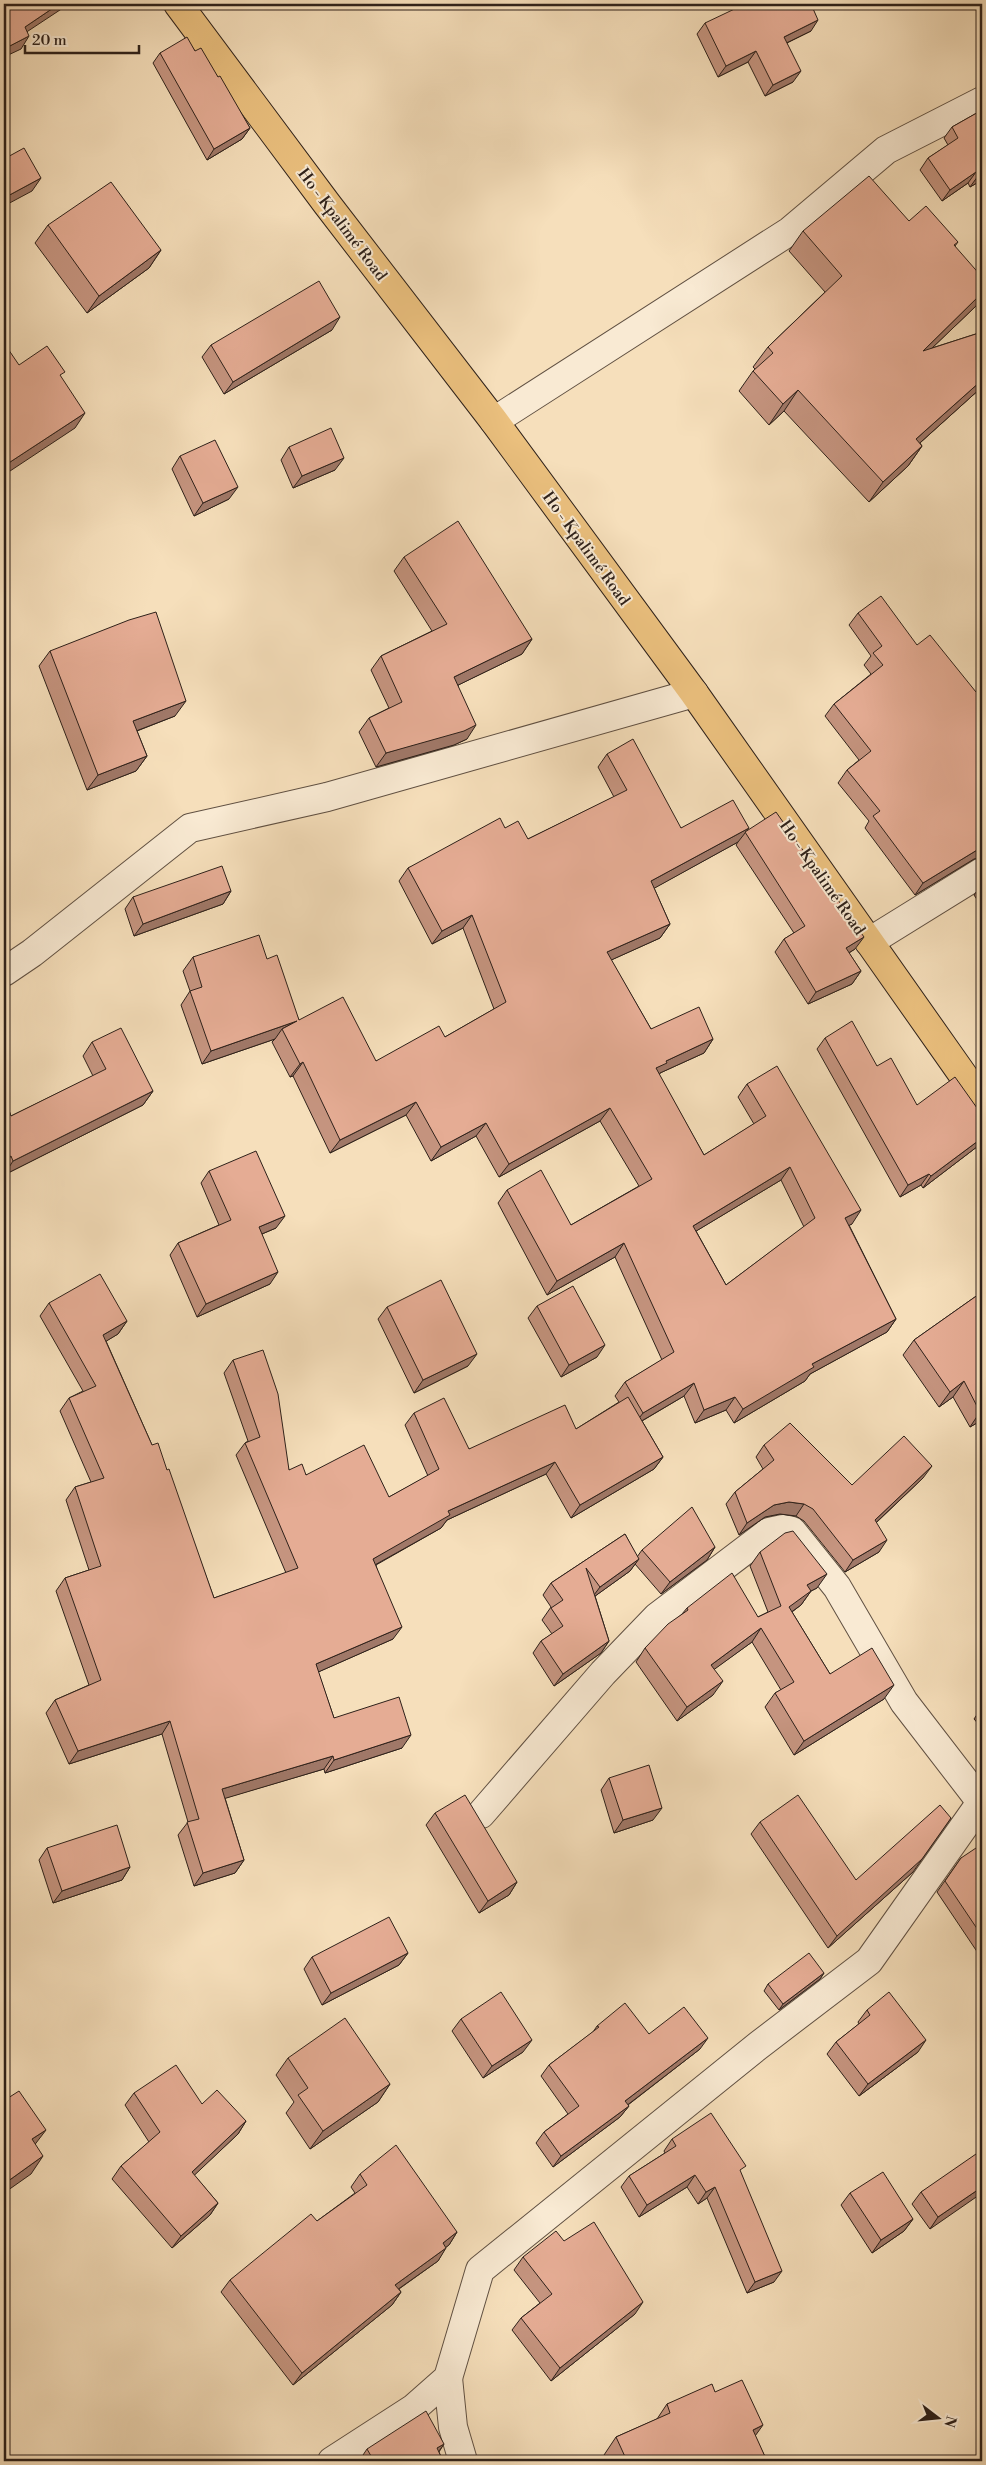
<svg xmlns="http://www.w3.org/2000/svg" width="986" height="2465" font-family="'Libre Bodoni',serif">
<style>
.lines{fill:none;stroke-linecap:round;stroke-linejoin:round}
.minor-casing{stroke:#605042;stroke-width:30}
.major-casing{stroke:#2e211a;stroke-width:30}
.minor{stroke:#f9ead3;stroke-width:28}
.major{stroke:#ebc07e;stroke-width:28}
.wall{fill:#c5947f;stroke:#2e211a;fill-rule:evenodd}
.shaded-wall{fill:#a07868;stroke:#2e211a}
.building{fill:#e5ac94;stroke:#2e211a;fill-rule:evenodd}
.labels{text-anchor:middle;stroke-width:4;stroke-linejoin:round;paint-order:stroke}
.street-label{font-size:16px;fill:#2e211a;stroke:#f9ead3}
</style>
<rect width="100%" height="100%" fill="#f6dfbb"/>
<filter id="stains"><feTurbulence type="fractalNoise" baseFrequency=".004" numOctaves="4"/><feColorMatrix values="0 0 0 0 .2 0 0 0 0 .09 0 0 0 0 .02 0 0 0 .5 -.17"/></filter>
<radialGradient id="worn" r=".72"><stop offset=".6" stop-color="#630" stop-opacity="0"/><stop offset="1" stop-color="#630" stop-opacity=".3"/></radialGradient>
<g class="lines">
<defs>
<g id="minor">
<path d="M494 421 790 231 886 150 982 101"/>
<path d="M869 942 982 872"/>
<path d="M4 972 32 953 190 828 327 797 694 693"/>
<path d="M481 1814 603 1673 657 1617 769 1532 783 1529 792 1531 837 1587 904 1702 981 1802"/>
<path d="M448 2378 453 2427 463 2461"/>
<path d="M332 2461 414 2408 448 2378 480 2270 759 2045 869 1961 982 1801"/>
</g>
<path id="major" d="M178 4 327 204 494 421 694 693 982 1102"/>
</defs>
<use href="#minor" class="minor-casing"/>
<use href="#major" class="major-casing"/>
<use href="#minor" class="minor"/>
<use href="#major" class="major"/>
</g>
<g class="wall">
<path d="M705 23 811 31 787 43 793 82 765 96 748 62 718 77 697 34Z"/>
<path d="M195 51 218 77 250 128 242 139 207 160 153 63 160 53Z"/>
<path d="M982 110V180L970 187 968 183 942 201 920 170 928 158 948 145 944 138 952 127Z"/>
<path d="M909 221 958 242 955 246 976 306 932 348 982 332V387L920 443 922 446 908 466 869 502 784 411 769 425 739 391 753 371 755 369 753 367 768 347 825 292 789 251 803 231Z"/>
<path d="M48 225 161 250 149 268 87 313 35 243Z"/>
<path d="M332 330 224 394 202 357 211 345Z"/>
<path d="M289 447 335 470 293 488 281 460Z"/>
<path d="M180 456 229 499 194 516 172 469Z"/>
<path d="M404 557 532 639 522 654 458 685 467 739 454 745 376 767 359 732 369 718 389 708 371 670 381 656 432 631 394 571Z"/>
<path d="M858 613 917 645 976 692 982 688V857L974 859 915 895 865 828 869 821 838 783 847 770 859 760 825 716 834 704 871 674 864 665 871 656 849 625Z"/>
<path d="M50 651 175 716 137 731 147 756 136 771 87 790 39 666Z"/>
<path d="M607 754 681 828 746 832 855 949 849 953 861 971 852 984 808 1004 775 952 784 939 794 933 736 845 738 842 654 888 670 924 660 938 611 960 651 1029 713 1039 704 1053 660 1073 659 1075 704 1155 754 1124 738 1097 747 1084 852 1224 849 1225 896 1319 887 1332 810 1374 805 1381 734 1423 726 1410 695 1423 684 1396 642 1421 663 1457 654 1469 571 1518 546 1474 447 1520 441 1528 376 1565 393 1639 318 1672 334 1718 402 1748 325 1773 324 1769 225 1798 244 1860 235 1873 194 1886 178 1835 188 1822 162 1734 69 1764 46 1713 55 1700 89 1685 56 1591 65 1578 89 1570 66 1500 75 1487 91 1482 60 1411 69 1398 83 1391 40 1316 49 1303 127 1321 118 1334 106 1341 152 1445 167 1470 214 1598 286 1573 236 1455 245 1443 248 1441 224 1373 233 1360 289 1470 389 1497 428 1476 405 1425 414 1413 469 1449 576 1429 619 1402 615 1396 625 1382 662 1360 615 1257 547 1295 498 1203 507 1190 571 1225 639 1186 600 1121 499 1177 476 1136 431 1161 406 1115 330 1153 293 1076 290 1077 272 1042 275 1039 202 1064 181 1005 190 991 183 971 193 957 267 959 299 1020 376 1061 445 1037 494 1009 463 928 432 944 399 881 408 868 505 828 528 839 614 797 598 767ZM781 1180 804 1227 726 1285 696 1231Z"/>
<path d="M982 884V907L974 895Z"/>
<path d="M231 891 223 904 134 936 125 909 133 897Z"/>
<path d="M825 1038 877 1066 917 1105 982 1115V1143L923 1188 921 1185 900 1197 817 1049Z"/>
<path d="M92 1042 153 1091 143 1105 4 1175V1097L11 1116 93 1076 83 1056Z"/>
<path d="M209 1171 276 1228 262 1234 270 1284 197 1317 170 1255 178 1243 219 1225 201 1183Z"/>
<path d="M982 1292V1420L970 1427 953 1397 939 1407 903 1355 914 1340Z"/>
<path d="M537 1306 597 1357 561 1377 528 1318Z"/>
<path d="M387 1307 468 1366 414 1393 378 1319Z"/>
<path d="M764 1445 852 1485 923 1478 876 1523 879 1552 845 1572 804 1521 796 1516 780 1514 765 1517 739 1535 726 1504 735 1492 763 1469 756 1457Z"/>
<path d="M625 1534 637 1557 642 1550 715 1547 707 1560 661 1594 635 1564 630 1571 595 1596 609 1641 601 1653 554 1686 533 1653 541 1641 552 1634 542 1620 551 1607 543 1595 551 1583Z"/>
<path d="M760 1552 817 1588 811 1591 801 1605 792 1612 830 1674 884 1699 794 1755 765 1707 775 1693 781 1690 752 1642 714 1669 713 1695 677 1721 636 1662 645 1648 682 1614 687 1608 758 1617 768 1612 750 1566Z"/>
<path d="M982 1707V1728L974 1719Z"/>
<path d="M609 1778 653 1820 614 1833 601 1790Z"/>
<path d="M435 1813 517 1882 509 1895 479 1913 426 1825Z"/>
<path d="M760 1822 856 1880 913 1872 828 1948 751 1834Z"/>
<path d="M47 1848 130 1867 122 1880 53 1903 39 1860Z"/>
<path d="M982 1856V1959L937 1892 961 1858Z"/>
<path d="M408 1953 399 1965 322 2005 304 1969 312 1957Z"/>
<path d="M824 1973 820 1979 779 2010 764 1991 768 1984Z"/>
<path d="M867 2010 918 2052 859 2096 827 2054 836 2042 859 2024 858 2022Z"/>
<path d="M461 2019 523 2052 483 2078 452 2031Z"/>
<path d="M597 2026 649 2034 700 2049 628 2105 629 2106 620 2117 553 2167 536 2143 544 2132 568 2114 541 2076 549 2065 593 2032Z"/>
<path d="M288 2058 390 2084 378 2102 310 2149 286 2113 294 2102 276 2075Z"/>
<path d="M134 2093 202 2104 246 2121 238 2134 194 2175 218 2203 210 2215 172 2248 112 2179 121 2166 149 2142 125 2105Z"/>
<path d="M672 2139 741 2173 774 2282 747 2293 707 2198 698 2204 687 2187 639 2217 621 2187 629 2176 665 2153 664 2151Z"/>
<path d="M982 2163 930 2229 912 2204 921 2192Z"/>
<path d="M360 2174 457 2232 449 2245 446 2247 438 2261 399 2289 401 2292 392 2305 293 2385 221 2292 230 2280 317 2221 355 2193 351 2187Z"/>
<path d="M850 2193 913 2219 904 2231 872 2253 841 2205Z"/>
<path d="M564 2241 635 2314 551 2381 512 2330 521 2318 540 2303 514 2270 523 2257Z"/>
<path d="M715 2392 755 2436 767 2461H607L604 2455 616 2437 657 2419 667 2404Z"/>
<path d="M444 2444 439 2452 443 2461H359L367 2449Z"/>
</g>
<g class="shaded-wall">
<path d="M59 4H69L16 39 25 27Z"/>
<path d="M818 20 811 31 776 48 784 37Z"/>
<path d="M29 36 21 49 4 57V49Z"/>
<path d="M756 51 748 62 718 77 726 66Z"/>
<path d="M801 71 793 82 765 96 773 85Z"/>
<path d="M250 128 242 139 207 160 214 149Z"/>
<path d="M976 172 968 183 942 201 950 190Z"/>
<path d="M982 173V180L970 187 978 176Z"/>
<path d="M41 178 32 191 4 206V198Z"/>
<path d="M161 250 149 268 87 313 99 296Z"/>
<path d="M982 293V297L976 306 908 371 923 351Z"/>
<path d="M340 317 332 330 224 394 233 382Z"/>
<path d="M982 380V387L902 459 916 439Z"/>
<path d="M798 390 784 411 769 425 783 404Z"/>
<path d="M85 413 75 428 4 475V466Z"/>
<path d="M922 446 908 466 869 502 883 482Z"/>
<path d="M344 458 335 470 293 488 302 476Z"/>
<path d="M238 487 229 499 194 516 203 503Z"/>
<path d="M532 639 522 654 444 692 454 677Z"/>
<path d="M186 701 175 716 123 736 133 721Z"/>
<path d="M476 725 467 739 454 745 376 767 386 753Z"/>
<path d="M147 756 136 771 87 790 98 775Z"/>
<path d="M749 828 738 842 642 895 651 881Z"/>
<path d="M982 847V857L974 859 915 895 923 883Z"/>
<path d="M231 891 223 904 134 936 143 924Z"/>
<path d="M472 915 463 928 432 944 442 931Z"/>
<path d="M670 924 660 938 598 966 607 952Z"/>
<path d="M864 937 855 949 837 960 846 948Z"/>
<path d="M861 971 852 984 808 1004 816 992Z"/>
<path d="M297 1021 282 1029 275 1039 202 1064 211 1051Z"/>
<path d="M713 1039 704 1053 660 1073 658 1077 656 1068 666 1061Z"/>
<path d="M303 1062 293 1076 290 1077 300 1064Z"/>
<path d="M153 1091 143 1105 4 1175 13 1161Z"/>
<path d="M416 1102 406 1115 330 1153 340 1140Z"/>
<path d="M610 1108 600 1121 499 1177 509 1164Z"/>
<path d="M486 1123 476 1136 431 1161 441 1147Z"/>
<path d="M982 1138V1143L923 1188 931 1176Z"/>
<path d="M11 1156 4 1166V1160Z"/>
<path d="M790 1167 781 1180 683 1239 693 1226Z"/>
<path d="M929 1174 921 1185 900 1197 908 1185Z"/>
<path d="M861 1210 852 1224 836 1232 845 1218Z"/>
<path d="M285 1216 276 1228 250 1239 259 1227Z"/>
<path d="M624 1243 615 1257 547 1295 557 1281Z"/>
<path d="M278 1272 270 1284 197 1317 206 1304Z"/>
<path d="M896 1319 887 1332 810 1374 805 1381 734 1423 743 1409 812 1364Z"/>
<path d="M127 1321 118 1334 95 1348 103 1335Z"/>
<path d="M605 1345 597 1357 561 1377 569 1365Z"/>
<path d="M477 1354 468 1366 414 1393 423 1380Z"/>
<path d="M964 1381 953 1397 939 1407 950 1392Z"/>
<path d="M694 1383 684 1396 633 1426 643 1413Z"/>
<path d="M735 1397 726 1410 695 1423 704 1410Z"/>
<path d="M982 1411V1420L970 1427 980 1412Z"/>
<path d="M663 1457 654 1469 571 1518 580 1505Z"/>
<path d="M555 1462 546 1474 447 1520 441 1528 364 1571 373 1559 448 1511Z"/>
<path d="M932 1466 923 1478 866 1532 875 1520Z"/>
<path d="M789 1502 804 1504 796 1516 780 1514 765 1517 739 1535 747 1523 774 1505Z"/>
<path d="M887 1540 879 1552 845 1572 853 1560Z"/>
<path d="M715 1547 707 1560 661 1594 670 1582Z"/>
<path d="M639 1559 630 1571 591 1599 600 1587Z"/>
<path d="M827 1574 817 1588 811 1591 801 1605 779 1621 789 1607 807 1585Z"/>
<path d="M402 1627 393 1639 307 1677 316 1664Z"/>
<path d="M761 1628 752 1642 701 1679 711 1665Z"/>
<path d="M609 1641 601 1653 554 1686 563 1674Z"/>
<path d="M723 1681 713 1695 677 1721 687 1707Z"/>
<path d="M894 1685 884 1699 794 1755 804 1741Z"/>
<path d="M170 1721 162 1734 69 1764 78 1751Z"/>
<path d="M411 1735 402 1748 325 1773 334 1760Z"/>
<path d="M333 1756 324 1769 213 1802 222 1789Z"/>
<path d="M662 1808 653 1820 614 1833 623 1820Z"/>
<path d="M951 1818 913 1872 828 1948 837 1936Z"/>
<path d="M244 1860 235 1873 194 1886 203 1873Z"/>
<path d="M130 1867 122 1880 53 1903 62 1891Z"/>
<path d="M517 1882 509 1895 479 1913 488 1901Z"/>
<path d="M408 1953 399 1965 322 2005 331 1993Z"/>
<path d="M824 1973 820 1979 779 2010 783 2004Z"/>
<path d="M708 2038 700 2049 617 2113 625 2101Z"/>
<path d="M532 2040 523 2052 483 2078 492 2066Z"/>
<path d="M926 2040 918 2052 859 2096 868 2084Z"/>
<path d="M390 2084 378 2102 310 2149 323 2131Z"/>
<path d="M629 2106 620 2117 553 2167 561 2156Z"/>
<path d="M246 2121 238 2134 184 2185 192 2172Z"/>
<path d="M46 2130 33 2147 32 2139Z"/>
<path d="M43 2156 31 2174 4 2193V2184Z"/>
<path d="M695 2175 687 2187 639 2217 647 2205Z"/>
<path d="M715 2187 707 2198 698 2204 706 2192Z"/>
<path d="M982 2187V2193L930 2229 938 2217Z"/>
<path d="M218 2203 210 2215 172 2248 181 2236Z"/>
<path d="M913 2219 904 2231 872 2253 881 2240Z"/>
<path d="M457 2232 449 2245 434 2256 443 2243Z"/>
<path d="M446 2248 438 2261 387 2297 395 2285Z"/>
<path d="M782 2271 774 2282 747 2293 755 2282Z"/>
<path d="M401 2292 392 2305 293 2385 302 2373Z"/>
<path d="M643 2302 635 2314 551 2381 560 2368Z"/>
<path d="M763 2425 750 2443 753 2430Z"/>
<path d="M444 2444 434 2458 437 2448Z"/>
</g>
<g class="building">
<path d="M4 4H59L25 27 29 36 4 49Z"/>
<path d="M745 4H811L818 20 784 37 801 71 773 85 756 51 726 66 705 23Z"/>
<path d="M187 37 195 51 201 48 218 77 220 76 250 128 214 149 160 53Z"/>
<path d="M982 110V173L978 176 976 172 950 190 928 158 958 138 952 127Z"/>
<path d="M24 148 41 178 4 198V159Z"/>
<path d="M869 176 909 221 926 206 958 242 954 245 982 277V293L923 351 982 332V380L916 439 922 446 883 482 798 390 783 404 753 371 773 353 768 347 842 276 803 231Z"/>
<path d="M111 182 161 250 99 296 48 225Z"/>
<path d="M319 281 340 317 233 382 211 345Z"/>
<path d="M4 343 19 365 47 346 65 372 60 375 85 413 4 466Z"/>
<path d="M331 428 344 458 302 476 289 447Z"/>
<path d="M215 440 238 487 203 503 180 456Z"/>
<path d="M458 521 532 639 454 677 476 725 464 731 386 753 369 718 402 702 381 656 447 624 404 557Z"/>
<path d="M881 596 917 645 930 635 976 692 982 688V847L923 883 873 816 880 811 847 770 871 751 834 704 883 665 873 653 882 646 858 613Z"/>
<path d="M156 612 186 701 133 721 147 756 98 775 50 651 129 620Z"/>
<path d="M633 739 681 828 733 800 749 828 651 881 670 924 607 952 651 1029 699 1007 713 1039 666 1061 667 1063 656 1068 704 1155 766 1116 747 1084 777 1066 861 1210 845 1218 896 1319 812 1364 814 1367 743 1409 735 1397 704 1410 694 1383 643 1413 625 1382 674 1352 624 1243 557 1281 507 1190 541 1170 571 1225 652 1179 610 1108 509 1164 486 1123 441 1147 416 1102 340 1140 303 1062 300 1064 282 1029 297 1021 211 1051 190 991 202 987 193 957 259 935 267 959 277 955 299 1020 343 997 376 1061 439 1026 445 1037 506 1002 472 915 442 931 408 868 500 818 505 828 518 821 528 839 627 790 607 754ZM790 1167 815 1218 726 1285 693 1226Z"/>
<path d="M776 812 864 937 846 948 861 971 816 992 784 939 805 926 745 832Z"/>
<path d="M222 866 231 891 143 924 133 897Z"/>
<path d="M852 1021 877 1066 891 1058 917 1105 955 1077 982 1115V1138L931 1176 929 1174 908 1185 825 1038Z"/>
<path d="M121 1028 153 1091 13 1161 11 1156 4 1160V1097L11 1116 106 1069 92 1042Z"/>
<path d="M256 1151 285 1216 259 1227 278 1272 206 1304 178 1243 231 1220 209 1171Z"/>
<path d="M100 1274 127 1321 103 1335 152 1445 158 1443 167 1470 169 1469 214 1598 298 1568 245 1443 260 1437 233 1360 263 1350 278 1394 289 1470 302 1464 306 1475 364 1445 389 1497 439 1469 414 1413 444 1398 469 1449 565 1405 576 1429 628 1397 663 1457 580 1505 555 1462 448 1511 450 1515 373 1559 402 1627 316 1664 334 1718 399 1697 411 1735 334 1760 333 1756 222 1789 244 1860 203 1873 187 1822 199 1819 170 1721 78 1751 55 1700 101 1680 65 1578 101 1566 75 1487 104 1478 69 1398 96 1386 49 1303Z"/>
<path d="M441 1280 477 1354 423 1380 387 1307Z"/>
<path d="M573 1286 605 1345 569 1365 537 1306Z"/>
<path d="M982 1292V1411L980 1412 964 1381 950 1392 914 1340Z"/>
<path d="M790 1423 852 1485 904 1436 932 1466 875 1520 887 1540 853 1560 813 1509 804 1504 789 1502 774 1505 747 1523 735 1492 774 1460 764 1445Z"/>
<path d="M692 1507 715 1547 670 1582 642 1550Z"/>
<path d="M793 1531 827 1574 807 1585 811 1591 789 1607 830 1674 872 1648 894 1685 804 1741 775 1693 794 1682 761 1628 711 1665 723 1681 687 1707 645 1648 668 1624 688 1610 687 1608 732 1573 758 1617 781 1606 760 1552 785 1533Z"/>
<path d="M625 1534 639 1559 600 1587 586 1568 609 1641 563 1674 541 1641 563 1626 551 1608 563 1600 551 1583Z"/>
<path d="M649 1765 662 1808 623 1820 609 1778Z"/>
<path d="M465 1795 517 1882 488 1901 435 1813Z"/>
<path d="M798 1795 856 1880 940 1805 951 1818 922 1859 837 1936 760 1822Z"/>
<path d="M117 1825 130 1867 62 1891 47 1848Z"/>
<path d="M976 1848 982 1856V1936L945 1881 961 1858Z"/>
<path d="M389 1917 408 1953 331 1993 312 1957Z"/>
<path d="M809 1953 824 1973 783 2004 768 1984Z"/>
<path d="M501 1992 532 2040 492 2066 461 2019Z"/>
<path d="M889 1992 926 2040 868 2084 836 2042 870 2015 867 2010Z"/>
<path d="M625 2003 649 2034 684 2007 708 2038 625 2101 629 2106 561 2156 544 2132 579 2106 549 2065 599 2027 597 2026Z"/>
<path d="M345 2018 390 2084 323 2131 298 2095 308 2088 288 2058Z"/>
<path d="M176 2065 202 2104 217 2090 246 2121 192 2172 218 2203 181 2236 121 2166 160 2132 134 2093Z"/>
<path d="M19 2091 46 2130 32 2139 43 2156 4 2184V2099L5 2100Z"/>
<path d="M711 2113 746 2166 740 2170 782 2271 755 2282 715 2187 706 2192 695 2175 647 2205 629 2176 676 2146 672 2139Z"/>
<path d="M396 2145 457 2232 443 2243 446 2248 395 2285 401 2292 302 2373 230 2280 311 2214 317 2221 367 2185 360 2174Z"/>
<path d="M976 2154 982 2163V2187L938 2217 921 2192Z"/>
<path d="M883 2172 913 2219 881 2240 850 2193Z"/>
<path d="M594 2222 643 2302 560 2368 521 2318 552 2294 523 2257 556 2231 564 2241Z"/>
<path d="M742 2380 763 2425 753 2430 767 2461H627L616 2437 670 2413 667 2404 712 2384 715 2392Z"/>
<path d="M426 2411 444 2444 437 2448 443 2461H374L367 2449Z"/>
</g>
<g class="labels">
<g class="street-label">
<text transform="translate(343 224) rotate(53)" y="6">Ho - Kpalimé Road</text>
<text transform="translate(587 548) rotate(54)" y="6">Ho - Kpalimé Road</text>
<text transform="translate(823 877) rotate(55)" y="6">Ho - Kpalimé Road</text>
</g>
</g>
<rect width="986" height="2465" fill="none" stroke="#f6dfbb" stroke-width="20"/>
<rect x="5" y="5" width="976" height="2455" fill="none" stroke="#2e211a" stroke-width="2.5"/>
<rect x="10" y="10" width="966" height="2445" fill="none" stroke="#2e211a"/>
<g transform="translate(938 2418) rotate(106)" stroke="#f9ead3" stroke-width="4" paint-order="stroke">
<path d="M0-4L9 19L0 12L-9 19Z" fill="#2e211a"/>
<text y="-8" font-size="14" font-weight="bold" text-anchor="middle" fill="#2e211a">N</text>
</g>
<path d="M25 45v8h114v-8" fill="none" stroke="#2e211a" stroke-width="2.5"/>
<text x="32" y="45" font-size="15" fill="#2e211a" stroke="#f9ead3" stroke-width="4" paint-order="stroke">20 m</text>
<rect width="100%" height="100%" filter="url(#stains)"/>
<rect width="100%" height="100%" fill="url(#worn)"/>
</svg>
